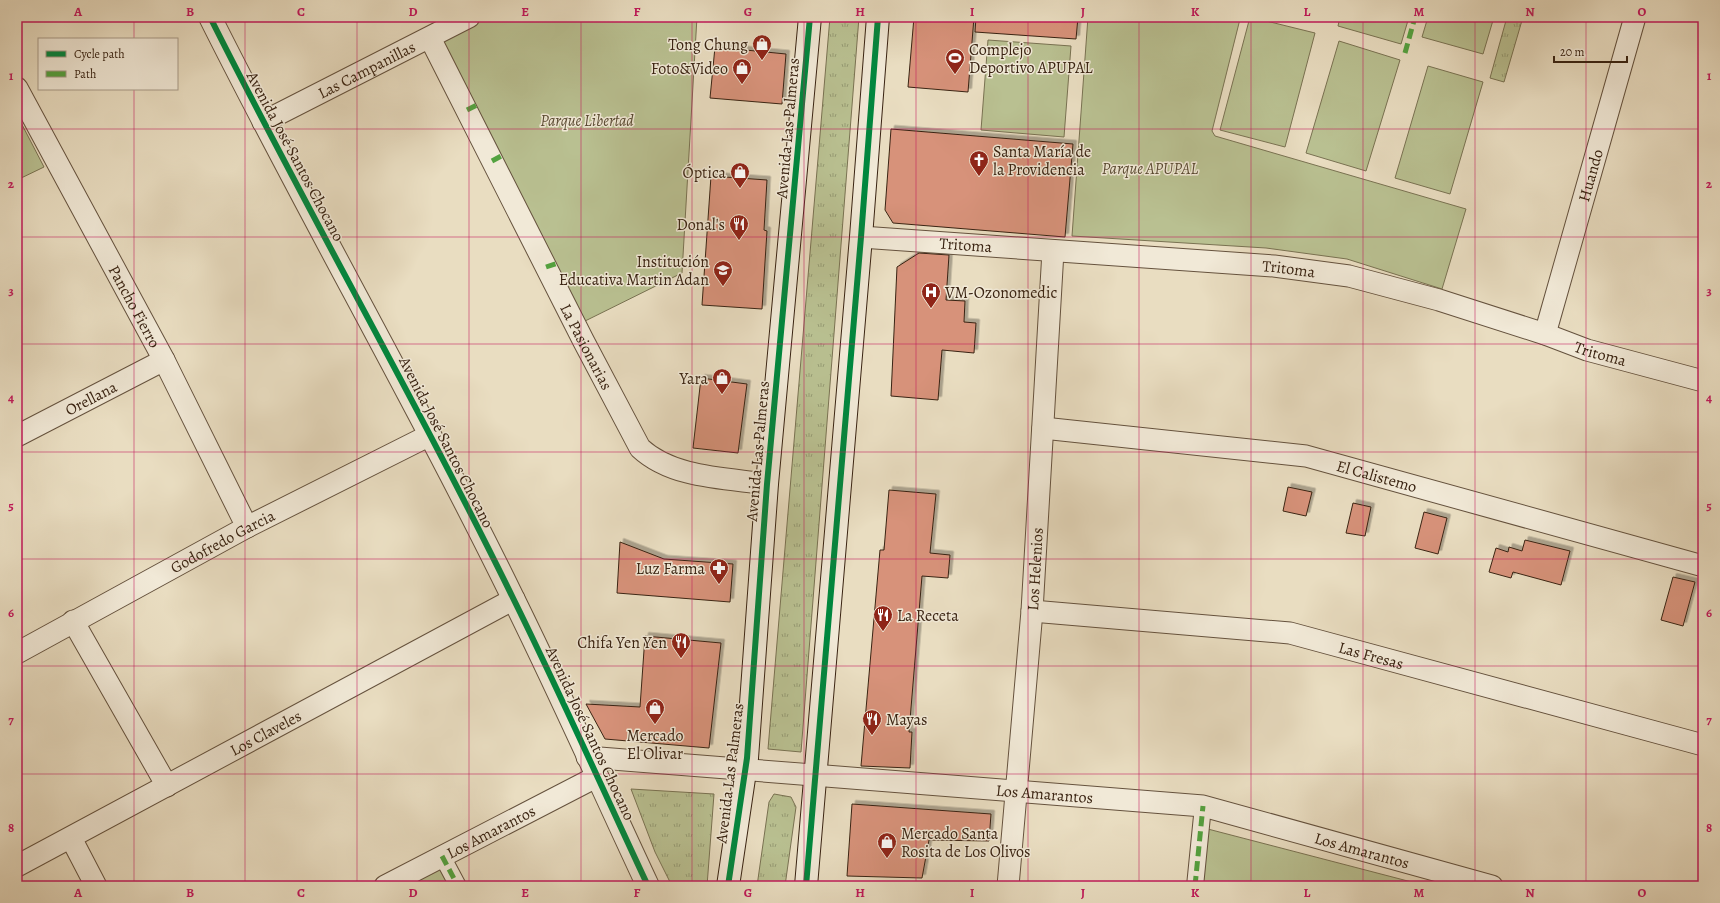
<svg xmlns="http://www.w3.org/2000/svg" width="1720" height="903" font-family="Alegreya,serif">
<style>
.grass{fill:url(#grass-tufts);stroke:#797252}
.park{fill:#b9c091;stroke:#797252}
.building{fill:#d7927a;stroke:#392312;filter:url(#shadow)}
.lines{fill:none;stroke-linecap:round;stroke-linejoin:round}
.pedestrian-casing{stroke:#65523e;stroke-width:18}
.minor-casing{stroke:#65523e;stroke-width:23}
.tertiary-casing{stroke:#65523e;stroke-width:24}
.secondary-casing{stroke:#392312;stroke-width:24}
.pedestrian{stroke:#f1e9d7;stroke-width:16}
.minor{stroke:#f1e9d7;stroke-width:21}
.tertiary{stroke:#f1e9d7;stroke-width:22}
.secondary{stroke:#f1e9d7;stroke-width:22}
.quiet{stroke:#53a23f;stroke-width:5;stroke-dasharray:10 5;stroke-linecap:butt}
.cycleway-casing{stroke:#f1e9d7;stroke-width:8}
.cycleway{stroke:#00873e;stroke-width:6}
.grid{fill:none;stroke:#c2185b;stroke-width:1;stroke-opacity:0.55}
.labels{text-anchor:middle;stroke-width:3;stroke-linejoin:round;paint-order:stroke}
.poi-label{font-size:16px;fill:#392312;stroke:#f1e9d7;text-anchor:end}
.street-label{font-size:16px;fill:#392312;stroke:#f1e9d7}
.park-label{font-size:16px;font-style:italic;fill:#594a32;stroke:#f1e9d7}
.neatline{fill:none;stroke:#c2185b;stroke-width:1.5}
.grid-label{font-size:13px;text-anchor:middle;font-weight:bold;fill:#c2185b}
</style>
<defs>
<pattern id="grass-tufts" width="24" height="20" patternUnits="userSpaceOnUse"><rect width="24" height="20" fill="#b9c091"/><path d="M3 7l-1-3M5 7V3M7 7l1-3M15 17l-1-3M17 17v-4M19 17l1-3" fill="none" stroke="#979c75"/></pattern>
<filter id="shadow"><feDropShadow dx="3.5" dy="-3.5" stdDeviation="0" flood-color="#0004"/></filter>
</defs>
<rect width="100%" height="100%" fill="#e9ddc1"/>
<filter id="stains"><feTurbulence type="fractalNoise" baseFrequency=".005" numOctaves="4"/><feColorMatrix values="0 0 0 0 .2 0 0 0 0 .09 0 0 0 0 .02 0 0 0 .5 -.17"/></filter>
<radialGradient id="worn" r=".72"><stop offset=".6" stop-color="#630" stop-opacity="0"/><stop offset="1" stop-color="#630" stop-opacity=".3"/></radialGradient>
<g class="grass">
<path d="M830 17H859L801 752 768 749Z"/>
<path d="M1507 17H1523L1504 82 1490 78Z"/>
<path d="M631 789 714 794 707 886H672L655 852Z"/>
<path d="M774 794 791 797 796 807 785 886H757L769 802Z"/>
<path d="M442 856 458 886H398Z"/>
</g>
<g class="park">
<path d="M469 17H697L682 273 575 326 430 38Z"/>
<path d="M1088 17H1220L1240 19 1212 131 1215 136 1466 209 1442 289 1347 259 1266 248 1072 236Z"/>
<path d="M1250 17 1315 33 1285 147 1220 130Z"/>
<path d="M1340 17H1409L1401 44 1338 26Z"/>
<path d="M1428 17H1494L1483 54 1422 37Z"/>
<path d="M988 40 1071 46 1064 137 981 130Z"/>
<path d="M1339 41 1400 60 1366 171 1306 153Z"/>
<path d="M1428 66 1483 82 1450 194 1395 178Z"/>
<path d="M17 115 44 167 17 180Z"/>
<path d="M1204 828 1427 886H1199Z"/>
</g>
<g class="building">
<path d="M914 17H974L968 92 908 87Z"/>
<path d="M976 17H1078L1076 39 975 32Z"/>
<path d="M715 47 786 54 782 104 710 98Z"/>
<path d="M891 129 1073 144 1065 237 893 223 885 210Z"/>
<path d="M711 176 767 180 764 230 767 231 762 309 702 305Z"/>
<path d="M919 253 949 255 946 300 965 301 964 322 976 323 974 353 942 350 938 400 891 396 897 267Z"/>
<path d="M701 378 747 384 738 453 693 448Z"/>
<path d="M1288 487 1312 492 1306 516 1283 511Z"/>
<path d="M889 490 936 494 930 553 950 555 948 578 922 576 909 732H912L910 768 861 766 880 550H884Z"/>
<path d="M1353 503 1371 507 1365 536 1346 533Z"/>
<path d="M1424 512 1447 518 1438 554 1415 548Z"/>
<path d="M1525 540 1570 551 1561 585 1513 572 1511 578 1489 572 1496 548 1508 552 1509 547 1522 551Z"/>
<path d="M620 542 664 559 733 564 730 602 617 593Z"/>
<path d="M1673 577 1695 582 1683 626 1661 620Z"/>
<path d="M645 636 721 643 709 748 605 739 586 704 640 707Z"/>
<path d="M852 804 991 814 989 841 929 840 922 878 847 876Z"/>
</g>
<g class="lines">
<defs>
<g id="pedestrian">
<path d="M442 856 458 886"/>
<path d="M1195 886 1203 806"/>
</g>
<g id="minor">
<path id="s1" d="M430 38 583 340 640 448C672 478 725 478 767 484"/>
<path id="s2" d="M17 88 164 360 247 527"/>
<path id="s3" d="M263 122 469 17"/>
<path id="s4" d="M861 237 1274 266 1349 276 1439 300 1545 334 1587 350 1703 381"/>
<path id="s5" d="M1545 334 1635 17"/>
<path id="s6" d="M1043 428 1306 456 1703 566"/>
<path id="s7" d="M17 436 164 360"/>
<path id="s8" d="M1032 611 1290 633 1703 745"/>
<path d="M73 621 167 786"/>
<path id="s9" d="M17 653 247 527 430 435"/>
<path id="s10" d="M587 757 1203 806 1492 886"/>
<path d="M71 838 96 886"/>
<path id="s11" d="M17 866 514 599"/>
<path id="s12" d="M385 886 596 777"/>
<path id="s13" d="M1008 886 1032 611 1053 251"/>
</g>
<path id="tertiary" d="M210 17C308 213 417 402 513 598 560 693 603 790 648 886"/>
<g id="secondary">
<path d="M728 886 747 758 767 484 810 17"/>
<path d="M806 886 861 237 878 17"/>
</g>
</defs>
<use href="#pedestrian" class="pedestrian-casing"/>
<use href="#minor" class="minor-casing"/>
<use href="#tertiary" class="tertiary-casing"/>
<use href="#secondary" class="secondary-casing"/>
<use href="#pedestrian" class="pedestrian"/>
<use href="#minor" class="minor"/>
<use href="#tertiary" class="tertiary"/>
<use href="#secondary" class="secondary"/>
<g class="quiet">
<path d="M1405 53 1415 17"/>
<path d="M467 110 477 105"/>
<path d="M492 161 503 155"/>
<path d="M546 267 558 263"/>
<path d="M442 856 458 886"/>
<path d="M1195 886 1203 806"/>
</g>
<defs>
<g id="cycleway">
<path d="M210 17C308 213 417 402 513 598 560 693 603 790 648 886"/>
<path d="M728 886 747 758 767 484 810 17"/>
<path d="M806 886 861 237 878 17"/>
</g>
</defs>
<use href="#cycleway" class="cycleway-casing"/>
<use href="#cycleway" class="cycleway"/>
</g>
<path class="grid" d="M134 17V39M245 17V886M357 17V886M469 17V886M581 17V886M692 17V886M804 17V886M916 17V886M1028 17V886M1139 17V886M1251 17V886M1363 17V886M1475 17V886M1586 17V886M134 89V886M17 129H1703M17 237H1703M17 344H1703M17 452H1703M17 559H1703M17 666H1703M17 774H1703"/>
<defs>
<symbol id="shop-pin" viewBox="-11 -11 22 30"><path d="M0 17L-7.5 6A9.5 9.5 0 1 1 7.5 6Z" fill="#8f2418" stroke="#f1e9d7"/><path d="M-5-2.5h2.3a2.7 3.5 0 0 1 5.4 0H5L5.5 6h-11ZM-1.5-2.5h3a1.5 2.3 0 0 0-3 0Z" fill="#fff"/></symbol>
<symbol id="stadium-pin" viewBox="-11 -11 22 30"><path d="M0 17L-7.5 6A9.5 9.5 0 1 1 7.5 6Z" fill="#8f2418" stroke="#f1e9d7"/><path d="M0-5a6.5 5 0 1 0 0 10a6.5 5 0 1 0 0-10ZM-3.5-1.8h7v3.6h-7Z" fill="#fff"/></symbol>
<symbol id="church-pin" viewBox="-11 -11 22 30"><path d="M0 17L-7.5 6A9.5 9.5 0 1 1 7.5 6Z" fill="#8f2418" stroke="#f1e9d7"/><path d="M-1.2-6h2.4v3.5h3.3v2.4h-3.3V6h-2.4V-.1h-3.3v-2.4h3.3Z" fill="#fff"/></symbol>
<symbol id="restaurant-pin" viewBox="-11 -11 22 30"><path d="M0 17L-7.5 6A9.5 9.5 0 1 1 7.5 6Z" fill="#8f2418" stroke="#f1e9d7"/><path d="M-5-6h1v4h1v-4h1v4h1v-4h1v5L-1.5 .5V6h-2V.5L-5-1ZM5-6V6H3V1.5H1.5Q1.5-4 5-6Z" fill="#fff"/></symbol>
<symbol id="school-pin" viewBox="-11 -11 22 30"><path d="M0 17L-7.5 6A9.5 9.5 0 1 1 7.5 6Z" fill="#8f2418" stroke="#f1e9d7"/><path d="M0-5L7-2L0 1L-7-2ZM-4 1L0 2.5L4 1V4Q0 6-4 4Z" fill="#fff"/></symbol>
<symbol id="hospital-pin" viewBox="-11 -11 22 30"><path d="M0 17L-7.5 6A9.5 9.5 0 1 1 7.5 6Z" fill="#8f2418" stroke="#f1e9d7"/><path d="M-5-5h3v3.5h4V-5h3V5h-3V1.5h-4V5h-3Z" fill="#fff"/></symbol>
<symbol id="pharmacy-pin" viewBox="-11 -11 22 30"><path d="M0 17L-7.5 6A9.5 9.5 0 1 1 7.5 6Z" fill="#8f2418" stroke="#f1e9d7"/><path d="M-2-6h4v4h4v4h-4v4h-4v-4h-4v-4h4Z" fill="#fff"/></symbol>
</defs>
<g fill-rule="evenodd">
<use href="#shop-pin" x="751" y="33" width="22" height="30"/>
<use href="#stadium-pin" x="944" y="47" width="22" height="30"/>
<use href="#shop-pin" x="731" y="57" width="22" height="30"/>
<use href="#church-pin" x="968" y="149" width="22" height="30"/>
<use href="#shop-pin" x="729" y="161" width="22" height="30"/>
<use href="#restaurant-pin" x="728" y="213" width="22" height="30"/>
<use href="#school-pin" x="712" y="259" width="22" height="30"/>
<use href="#hospital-pin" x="920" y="281" width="22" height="30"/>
<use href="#shop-pin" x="711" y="367" width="22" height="30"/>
<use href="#pharmacy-pin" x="708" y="557" width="22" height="30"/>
<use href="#restaurant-pin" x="872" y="604" width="22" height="30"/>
<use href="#restaurant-pin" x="670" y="631" width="22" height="30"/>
<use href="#shop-pin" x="644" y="697" width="22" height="30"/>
<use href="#restaurant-pin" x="861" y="708" width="22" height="30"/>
<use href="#shop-pin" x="876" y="831" width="22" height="30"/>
</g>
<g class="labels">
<g class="poi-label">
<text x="748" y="50">Tong Chung</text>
<text x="969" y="55" text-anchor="start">Complejo<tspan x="969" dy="18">Deportivo APUPAL</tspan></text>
<text x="728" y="74">Foto&amp;Video</text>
<text x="993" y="157" text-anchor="start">Santa María de<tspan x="993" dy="18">la Providencia</tspan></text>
<text x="726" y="178">Óptica</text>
<text x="725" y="230">Donal's</text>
<text x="709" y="267">Institución<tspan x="709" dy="18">Educativa Martin Adan</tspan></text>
<text x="945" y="298" text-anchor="start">VM-Ozonomedic</text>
<text x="708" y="384">Yara</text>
<text x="705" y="574">Luz Farma</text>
<text x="897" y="621" text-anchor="start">La Receta</text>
<text x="667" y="648">Chifa Yen Yen</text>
<text x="886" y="725" text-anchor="start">Mayas</text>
<text x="655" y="741" text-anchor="middle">Mercado<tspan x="655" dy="18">El Olivar</tspan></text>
<text x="901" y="839" text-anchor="start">Mercado Santa<tspan x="901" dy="18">Rosita de Los Olivos</tspan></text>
</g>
<g class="street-label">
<text dy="6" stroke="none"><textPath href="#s3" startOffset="116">Las Campanillas</textPath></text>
<text transform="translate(787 128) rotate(-85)" y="6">Avenida Las Palmeras</text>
<text transform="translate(296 156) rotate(62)" y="6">Avenida José Santos Chocano</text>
<text dy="6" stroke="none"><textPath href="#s5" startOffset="165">Huando</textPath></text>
<text dy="6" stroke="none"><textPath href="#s4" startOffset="105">Tritoma</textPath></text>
<text dy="6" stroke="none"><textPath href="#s4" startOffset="429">Tritoma</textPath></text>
<text dy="6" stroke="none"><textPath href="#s2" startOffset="248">Pancho Fierro</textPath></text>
<text dy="6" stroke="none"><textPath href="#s1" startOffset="346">La Pasionarias</textPath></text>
<text dy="6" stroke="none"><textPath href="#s4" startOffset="753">Tritoma</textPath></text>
<text dy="6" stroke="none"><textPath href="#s7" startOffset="83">Orellana</textPath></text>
<text transform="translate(447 442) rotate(63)" y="6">Avenida José Santos Chocano</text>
<text transform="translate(757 451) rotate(-85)" y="6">Avenida Las Palmeras</text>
<text dy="6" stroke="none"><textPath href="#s6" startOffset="338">El Calistemo</textPath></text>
<text dy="6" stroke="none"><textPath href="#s9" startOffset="234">Godofredo Garcia</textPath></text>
<text dy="6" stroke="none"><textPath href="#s13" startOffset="318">Los Helenios</textPath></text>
<text dy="6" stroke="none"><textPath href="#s8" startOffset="343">Las Fresas</textPath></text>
<text dy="6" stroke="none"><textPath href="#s11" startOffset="282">Los Claveles</textPath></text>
<text transform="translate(591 733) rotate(65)" y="6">Avenida José Santos Chocano</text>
<text transform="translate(729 773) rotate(-83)" y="6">Avenida Las Palmeras</text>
<text dy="6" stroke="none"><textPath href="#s10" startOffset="459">Los Amarantos</textPath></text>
<text dy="6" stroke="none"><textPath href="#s12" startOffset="119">Los Amarantos</textPath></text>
<text dy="6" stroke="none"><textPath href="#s10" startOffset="783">Los Amarantos</textPath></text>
</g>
<g class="park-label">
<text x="587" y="126">Parque Libertad</text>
<text x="1150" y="174">Parque APUPAL</text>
</g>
</g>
<rect width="1720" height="903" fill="none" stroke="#e9ddc1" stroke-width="44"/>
<rect x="38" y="38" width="140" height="52" fill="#f1e9d7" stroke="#a79a88"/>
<rect x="46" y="51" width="20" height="6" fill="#00873e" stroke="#a79a88"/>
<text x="74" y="58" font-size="12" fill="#392312">Cycle path</text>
<rect x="46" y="71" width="20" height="6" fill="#53a23f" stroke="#a79a88"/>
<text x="74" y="78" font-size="12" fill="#392312">Path</text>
<path d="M1554 56v6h73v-6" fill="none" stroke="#392312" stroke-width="2"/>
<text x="1560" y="56" font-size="12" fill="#392312" stroke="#f1e9d7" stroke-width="3" paint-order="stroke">20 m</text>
<rect x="22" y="22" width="1676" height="859" class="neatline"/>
<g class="grid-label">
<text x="78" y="16">A</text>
<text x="190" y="16">B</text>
<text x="301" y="16">C</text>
<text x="413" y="16">D</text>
<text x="525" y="16">E</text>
<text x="637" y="16">F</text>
<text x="748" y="16">G</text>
<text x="860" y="16">H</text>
<text x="972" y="16">I</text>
<text x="1083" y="16">J</text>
<text x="1195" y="16">K</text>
<text x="1307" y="16">L</text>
<text x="1419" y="16">M</text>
<text x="1530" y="16">N</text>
<text x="1642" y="16">O</text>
<text x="11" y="80">1</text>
<text x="1709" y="80">1</text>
<text x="11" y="188">2</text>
<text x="1709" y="188">2</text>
<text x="11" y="295">3</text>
<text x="1709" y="295">3</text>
<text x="11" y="402">4</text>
<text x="1709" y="402">4</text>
<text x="11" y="510">5</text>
<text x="1709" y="510">5</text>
<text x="11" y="617">6</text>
<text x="1709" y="617">6</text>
<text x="11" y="724">7</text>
<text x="1709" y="724">7</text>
<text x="11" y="832">8</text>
<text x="1709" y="832">8</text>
<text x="78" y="897">A</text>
<text x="190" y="897">B</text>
<text x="301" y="897">C</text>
<text x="413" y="897">D</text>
<text x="525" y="897">E</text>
<text x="637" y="897">F</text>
<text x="748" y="897">G</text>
<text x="860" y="897">H</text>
<text x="972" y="897">I</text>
<text x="1083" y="897">J</text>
<text x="1195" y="897">K</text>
<text x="1307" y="897">L</text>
<text x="1419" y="897">M</text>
<text x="1530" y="897">N</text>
<text x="1642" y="897">O</text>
</g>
<rect width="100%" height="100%" filter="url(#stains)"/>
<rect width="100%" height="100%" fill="url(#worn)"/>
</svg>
